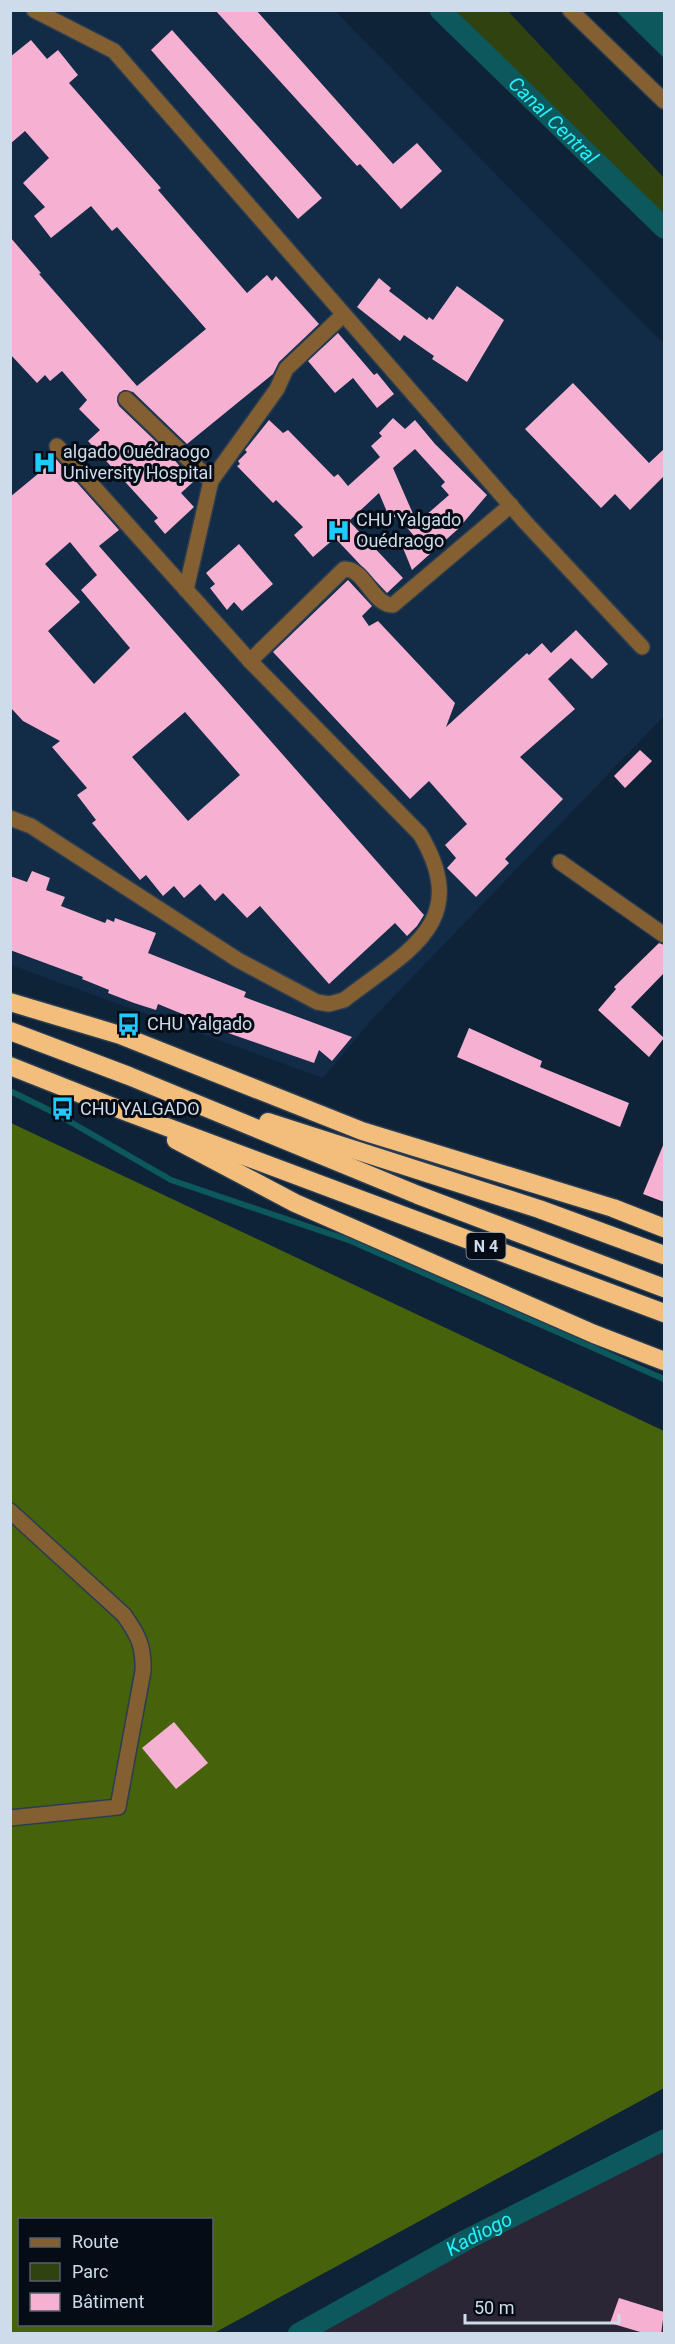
<svg xmlns="http://www.w3.org/2000/svg" width="675" height="2344" font-family="Roboto,sans-serif">
<style>
.built{fill:#122b46}
.education{fill:#2a2636}
.green{fill:#304210}
.forest{fill:#46630c;fill-rule:evenodd}
.water{fill:#0c585d}
.lines{fill:none;stroke-linecap:round;stroke-linejoin:round}
.stream{stroke:#0c585d;stroke-width:6}
.canal{stroke:#0c585d;stroke-width:21}
.building{fill:#f5b0d2;fill-rule:evenodd}
.minor-casing{stroke:#2a3d51;stroke-width:18}
.highway-casing{stroke:#2a3d51;stroke-width:21}
.minor{stroke:#835f31;stroke-width:15}
.highway{stroke:#f3be7b;stroke-width:18}
.labels{text-anchor:middle;stroke-width:6;stroke-linejoin:round;paint-order:stroke}
.shield{fill:#050c15;stroke:#929daa;stroke-width:1.5}
.shield-label{font-size:16px;font-weight:bold;fill:#cedbea}
.poi-label{font-size:18px;fill:#cedbea;stroke:#050c15;text-anchor:start}
.water-label{font-size:20px;font-style:italic;fill:#26f0fb;stroke:#050c15}
</style>
<rect width="100%" height="100%" fill="#0f2338"/>
<path class="built" d="M10 11H335L664 344V716L374 1017 323 1078 11 965Z"/>
<path class="education" d="M664 2140V2333L299 2334 466 2240Z"/>
<path class="green" d="M456 11H508L664 178V237L575 130Z"/>
<path class="forest" d="M11 1123 664 1431V2088L214 2333 11 2334ZM20 2220H212V2324H20Z"/>
<path class="water" d="M616 11H664V58Z"/>
<g class="lines">
<path class="stream" d="M10 1091 55 1113 171 1180 351 1241 664 1379"/>
<g class="canal">
<path id="s1" d="M440 10 664 228"/>
<path id="s2" d="M298 2334 466 2240 664 2140"/>
</g>
</g>
<g class="building">
<path d="M215 10H256L393 164 417 143 442 171 401 209 360 164 357 166Z"/>
<path d="M172 30 322 198 298 219 151 50Z"/>
<path d="M31 40 47 59 58 50 78 75 69 83 161 188 158 190 247 293 267 275 272 281 276 276 319 324 279 362 273 374 187 444 133 392 124 390 119 393 117 401 119 406 172 457 193 482 181 493 194 507 165 534 154 521 158 518 88 441 100 430 79 409 87 400 62 371 50 381 45 375 37 383 10 354V237L41 273 39 274 137 386 206 329 117 227 112 231 91 206 51 238 34 216 45 207 23 183 49 158 25 131 10 144V57Z"/>
<path d="M379 278 391 288 389 291 427 320 429 317 433 320 457 286 504 320 467 382 432 359 434 356 404 335 400 341 357 307Z"/>
<path d="M338 333 374 375 377 373 394 394 377 408 353 378 335 393 308 361Z"/>
<path d="M573 383 649 463 664 449V476L630 510 615 494 601 508 525 429Z"/>
<path d="M393 418 405 429 415 420 435 444 487 495 458 529 412 570 403 548 415 537 397 516 390 519 379 493 349 521 403 578 387 593 335 538 313 557 294 535 303 527 276 500 273 503 237 466 240 464 238 461 247 452 245 450 269 420 283 433 288 430 334 477 338 474 348 486 380 457 371 446 382 436 379 433ZM415 449 445 482 441 486 449 495 417 523 393 468Z"/>
<path d="M56 459 119 530 99 546 424 915 417 926 407 936 395 923 329 984 260 906 247 918 223 893 215 901 200 884 184 898 174 886 163 896 146 875 140 880 92 823 96 820 77 795 87 788 52 747 60 741 23 721 10 707V497ZM70 542 97 575 81 590 130 648 94 684 48 631 80 602 45 564ZM185 712 240 775 188 821 132 757Z"/>
<path d="M239 544 273 584 242 611 234 602 227 610 210 588 215 584 206 573Z"/>
<path d="M348 580 372 606 362 616 369 626 378 621 455 703 446 727 527 653 529 655 542 643 551 653 576 630 608 664 592 679 571 658 548 679 575 709 520 757 563 799 505 859 509 863 476 897 447 868 456 858 445 845 467 824 429 781 410 799 273 652Z"/>
<path d="M640 750 652 761 625 788 614 776Z"/>
<path d="M32 871 50 878 46 890 65 897 61 906 105 923 107 919 114 922 115 918 156 933 148 953 246 992 244 997 352 1037 332 1061 319 1050 314 1063 231 1034 158 1004 156 1010 134 1003 108 993 109 990 82 979 83 977 10 950V876L27 882Z"/>
<path d="M659 943 664 945V973L631 1007 664 1038 649 1057 598 1010 616 989 614 987Z"/>
<path d="M469 1028 542 1061 540 1067 629 1103 620 1127 457 1057Z"/>
<path d="M664 1143V1202L643 1194Z"/>
<path d="M174 1722 208 1763 176 1789 142 1748Z"/>
<path d="M619 2298 664 2312 661 2334H647L610 2323Z"/>
</g>
<g class="lines">
<defs>
<g id="minor">
<path d="M34 10 114 51 526 523 642 647"/>
<path d="M570 10 664 101"/>
<path d="M126 399 211 481 186 590"/>
<path d="M211 481 277 389 286 369 343 315"/>
<path d="M250 661 344 569C364 567 373 606 393 605L511 505"/>
<path d="M10 818 31 826 238 960 317 1002 329 1004 344 1000C407 951 473 923 420 834L250 661 57 446"/>
<path d="M560 862 664 935"/>
<path d="M10 1511 124 1615C138 1635 144 1646 143 1671L118 1807 10 1818"/>
</g>
<g id="highway">
<path d="M10 1002 120 1035 362 1131 613 1208 664 1228"/>
<path d="M10 1031 129 1076 418 1195 664 1288"/>
<path d="M10 1066 116 1108 664 1313"/>
<path d="M268 1122 539 1209 664 1255"/>
<path d="M176 1140 295 1203 594 1334 664 1361"/>
</g>
</defs>
<use href="#minor" class="minor-casing"/>
<use href="#highway" class="highway-casing"/>
<use href="#minor" class="minor"/>
<use href="#highway" class="highway"/>
</g>
<defs>
<symbol id="hospital-bare" viewBox="-9 -9 18 18"><path d="M-5-5h3v3.5h4V-5h3V5h-3V1.5h-4V5h-3Z" fill="#22c9fe" stroke="#050c15" stroke-width="2.5" paint-order="stroke"/></symbol>
<symbol id="bus-bare" viewBox="-9 -9 18 18"><path d="M-5-6H5V4H4V6H2V4H-2V6H-4V4H-5ZM-3.5-4V0h7V-4ZM-3.5 1.2v1.5H-2V1.2ZM2 1.2v1.5H3.5V1.2Z" fill="#22c9fe" stroke="#050c15" stroke-width="2.5" paint-order="stroke"/></symbol>
</defs>
<g fill-rule="evenodd">
<use href="#hospital-bare" x="28" y="446" width="33" height="33"/>
<use href="#hospital-bare" x="322" y="514" width="33" height="33"/>
<use href="#bus-bare" x="112" y="1008" width="33" height="33"/>
<use href="#bus-bare" x="46" y="1092" width="33" height="33"/>
</g>
<g class="labels">
<rect class="shield" x="466.5" y="1233" width="39" height="26" rx="4.5"/>
<g class="shield-label">
<text x="486" y="1252">N 4</text>
</g>
<g class="poi-label">
<text x="63" y="458">algado Ouédraogo<tspan x="63" dy="21">University Hospital</tspan></text>
<text x="356" y="526">CHU Yalgado<tspan x="356" dy="21">Ouédraogo</tspan></text>
<text x="147" y="1030">CHU Yalgado</text>
<text x="80" y="1115">CHU YALGADO</text>
</g>
<g class="water-label">
<text dy="7" stroke="none"><textPath href="#s1" startOffset="158">Canal Central</textPath></text>
<text dy="7" stroke="none"><textPath href="#s2" startOffset="207">Kadiogo</textPath></text>
</g>
</g>
<rect width="675" height="2344" fill="none" stroke="#cedbea" stroke-width="24"/>
<rect x="18" y="2218" width="195" height="108" fill="#050c15" stroke="#555f6a" stroke-width="1.5"/>
<rect x="30" y="2238" width="30" height="9" fill="#835f31" stroke="#555f6a" stroke-width="1.5"/>
<text x="72" y="2248" font-size="18" fill="#cedbea">Route</text>
<rect x="30" y="2263" width="30" height="18" fill="#304210" stroke="#555f6a" stroke-width="1.5"/>
<text x="72" y="2278" font-size="18" fill="#cedbea">Parc</text>
<rect x="30" y="2293" width="30" height="18" fill="#f5b0d2" stroke="#555f6a" stroke-width="1.5"/>
<text x="72" y="2308" font-size="18" fill="#cedbea">Bâtiment</text>
<path d="M465 2314v9h154v-9" fill="none" stroke="#cedbea" stroke-width="3"/>
<text x="474" y="2314" font-size="18" fill="#cedbea" stroke="#050c15" stroke-width="4.5" paint-order="stroke">50 m</text>
</svg>
